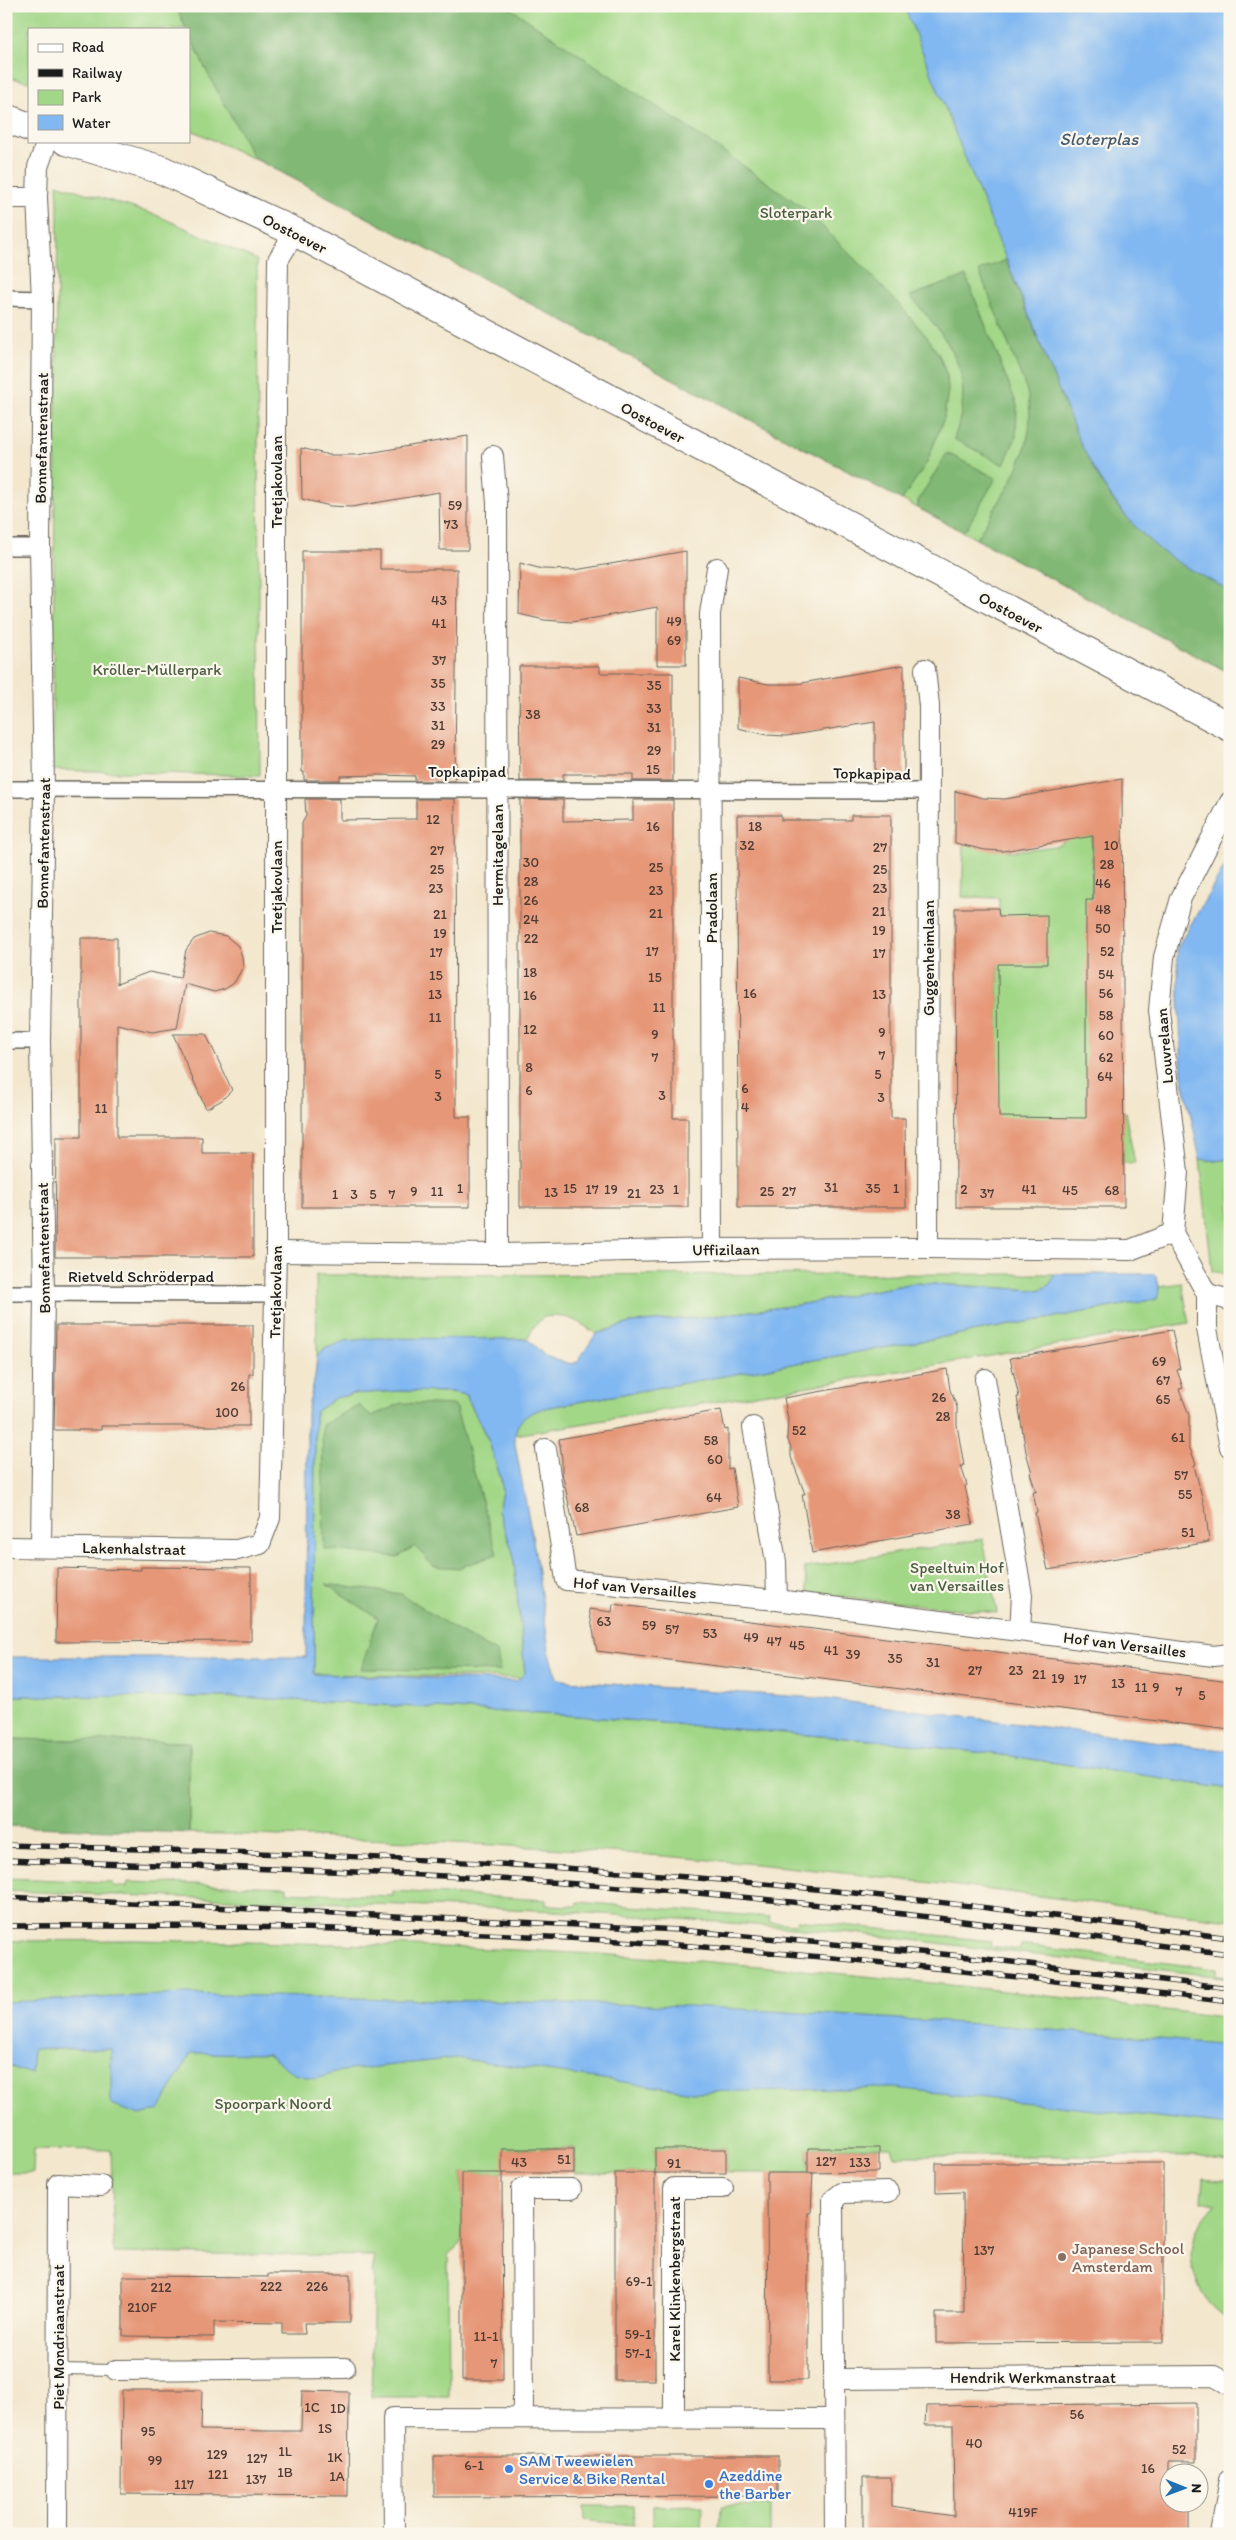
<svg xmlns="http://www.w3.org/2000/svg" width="1236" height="2540" font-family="Itim,sans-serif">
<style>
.green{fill:#a2d787;stroke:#5f7a52}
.forest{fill:#81b874;stroke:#4e6a48}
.water{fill:#81b8f1;stroke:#4e6a86;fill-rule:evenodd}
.building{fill:#e69778}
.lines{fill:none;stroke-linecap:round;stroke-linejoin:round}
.service-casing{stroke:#67635a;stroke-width:12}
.pedestrian-casing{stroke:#67635a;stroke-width:18}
.minor-casing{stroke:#67635a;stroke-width:22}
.secondary-casing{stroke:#67635a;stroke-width:30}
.service{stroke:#fff;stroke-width:10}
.pedestrian{stroke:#fff;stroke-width:15}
.minor{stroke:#fff;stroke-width:20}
.secondary{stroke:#fff;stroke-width:28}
.rail-casing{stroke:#1c1c1c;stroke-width:5.5}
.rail{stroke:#fbf7ec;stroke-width:4;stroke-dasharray:11;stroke-linecap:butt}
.education-dot{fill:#8d6e63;stroke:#fbf7ec;stroke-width:2}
.shop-dot{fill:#3f7fe0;stroke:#fbf7ec;stroke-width:2}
.labels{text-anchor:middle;stroke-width:4.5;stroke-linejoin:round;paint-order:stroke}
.number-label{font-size:14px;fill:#4e3b33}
.park-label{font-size:16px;fill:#4b5d41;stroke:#fbf7ec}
.street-label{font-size:16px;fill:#1c1c1c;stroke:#fbf7ec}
.education-label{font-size:16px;fill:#785e54;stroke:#fbf7ec;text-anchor:start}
.shop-label{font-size:16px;fill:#366cbe;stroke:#fbf7ec;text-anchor:start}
.water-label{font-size:18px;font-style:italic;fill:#445a71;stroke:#fbf7ec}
</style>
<rect width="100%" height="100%" fill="#fbf7ec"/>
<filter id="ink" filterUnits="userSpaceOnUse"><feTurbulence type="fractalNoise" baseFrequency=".02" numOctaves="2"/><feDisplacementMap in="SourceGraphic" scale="10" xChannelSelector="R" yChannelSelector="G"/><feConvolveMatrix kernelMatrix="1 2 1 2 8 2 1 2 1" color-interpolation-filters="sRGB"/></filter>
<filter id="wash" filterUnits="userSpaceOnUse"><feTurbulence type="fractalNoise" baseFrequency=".0096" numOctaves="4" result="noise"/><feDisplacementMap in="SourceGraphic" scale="20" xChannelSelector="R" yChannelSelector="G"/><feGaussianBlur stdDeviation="1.12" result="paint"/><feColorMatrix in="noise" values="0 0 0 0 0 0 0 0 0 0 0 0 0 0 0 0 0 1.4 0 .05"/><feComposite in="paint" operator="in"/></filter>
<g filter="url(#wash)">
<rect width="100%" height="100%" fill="#f3e7ce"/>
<g class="green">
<path d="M6 6H930L1230 513V673L274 168 189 129V29H29V82L6 77Z"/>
<path d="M57 184 156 215 257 260 260 776 52 770 58 205Z"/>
<path d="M1092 836 1091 1112H1125L1135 1163H967L997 1112 999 898 962 897 964 840 986 849 1013 851 1055 846 1072 837Z"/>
<path d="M1200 1159 1215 1161 1230 1159V1275L1212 1271Z"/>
<path d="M1054 1274C1051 1285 1048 1288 1037 1290L914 1283 798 1305 705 1317 630 1323 596 1334C577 1320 567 1314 543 1317L533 1328 528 1339H452L326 1348 317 1356 316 1275Z"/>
<path d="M1182 1283 1189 1323 515 1435C516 1417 529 1413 544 1408L1157 1299 1159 1286Z"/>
<path d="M399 1391 452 1392 466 1395 489 1442 501 1479 502 1491 498 1511 513 1552 525 1673 522 1678 314 1674 315 1412 335 1398 353 1394Z"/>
<path d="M983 1539 997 1613 808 1593 804 1568Z"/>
<path d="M6 1696 237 1697 577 1716 882 1741 1011 1756 1230 1789V1920C1046 1897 861 1872 676 1857 514 1844 351 1838 189 1833V1742L6 1739Z"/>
<path d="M6 1878 112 1882V1886L127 1887 128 1882 287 1887V1892L393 1896V1891L546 1900V1905L577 1906 578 1902 770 1917 769 1922 796 1924 797 1920 991 1941 990 1946 1020 1950 1021 1945 1216 1969V1975L1230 1976V1978L852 1933 681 1919 538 1910 6 1891Z"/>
<path d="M131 1940C312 1943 493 1946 673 1959 859 1973 1045 1995 1230 2018V2161L1194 2156H894L891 2147 808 2148V2173H726V2149H655V2173H574L575 2148 504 2149 502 2173H462V2242L448 2255 449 2397H371L374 2275 372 2273 375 2256 114 2253 111 2150 34 2149 33 2173H6V1941Z"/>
<path d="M1203 2178 1230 2181V2320C1204 2308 1187 2272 1192 2244 1195 2229 1207 2214 1216 2204L1201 2201Z"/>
<path d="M702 2505 701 2533 653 2527V2506Z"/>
<path d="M770 2505V2534H720L721 2506Z"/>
<path d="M583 2506H633L634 2525 584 2520Z"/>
</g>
<g class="forest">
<path d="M176 6H507L715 146 805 209 896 301 928 338 940 357 947 376 948 390 944 418 927 462 902 500 254 158 208 74 189 34V29H186Z"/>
<path d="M1006 260C1023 301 1039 342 1056 383 1076 432 1094 482 1131 522 1159 552 1194 571 1230 591V673L976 539C1005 490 1042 447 1026 388L979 271Z"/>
<path d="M966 276 1017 405 1016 437 1004 465 954 439C977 373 952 344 910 296Z"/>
<path d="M947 453 996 478 966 529 962 531 918 508V501Z"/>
<path d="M402 1403 455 1405 497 1554 459 1568 433 1566 415 1546 398 1557 324 1549 322 1425 358 1405 372 1416Z"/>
<path d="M326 1584 401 1594 458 1631 497 1653 500 1671 361 1669 378 1618Z"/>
<path d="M6 1739 189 1742V1833L6 1826Z"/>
</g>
<g class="water">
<path d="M904 6H1230V591C1212 581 1193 572 1176 561 1132 533 1101 487 1079 440Z"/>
<path d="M1225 866 1230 868V1159L1215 1161 1200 1159 1182 1075 1177 948Z"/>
<path d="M1054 1274H1154C1160 1282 1160 1289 1157 1299L544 1408C524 1415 514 1421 515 1444L535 1552 550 1657 557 1678 567 1681 818 1698 1230 1751V1789L1011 1756 882 1741 577 1716 237 1697 6 1696V1657H306L307 1412 315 1377 317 1356 326 1348 345 1341 376 1338 528 1339 543 1354 556 1360 572 1364 578 1361 596 1334 630 1323 705 1317 798 1305 914 1283 1037 1290C1047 1288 1052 1285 1054 1274ZM399 1391 452 1392 466 1395 489 1442 501 1479 502 1491 498 1511 513 1552 525 1673 517 1681 314 1674 315 1412 335 1398 353 1394Z"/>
<path d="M185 1994 690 2006 980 2024 1230 2045V2125L894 2088 693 2092 456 2058 341 2071 315 2079 294 2074 268 2054 191 2053 159 2110 140 2115 111 2105V2049H33L31 2074 6 2065V2002Z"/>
</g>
<g id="blocks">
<g class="building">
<path d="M468 436V550H440L439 492 351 507 330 506 302 499 301 448 329 455H357Z"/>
<path d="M302 551H380V569H457L455 781H415V776L378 775 340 776V780H304V772H302Z"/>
<path d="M686 551V665H657V607L572 622 544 620 519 614 520 563 542 569 575 570Z"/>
<path d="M904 665V779H875V722L786 736 767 735 738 728V678L768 684H796Z"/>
<path d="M519 666H600V673H673V781H633V774H563V781H520Z"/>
<path d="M1122 779 1124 1207H956L955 908H998L999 916 1047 915V964H998L999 1117 1086 1118V900H1093V836L1003 851 985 850 955 843V791L983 798 1005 799Z"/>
<path d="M305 799H340V820L416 819V799H455L456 1117H470V1207H302V823L306 816Z"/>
<path d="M520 799 563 800V821L633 820V800H673V1118H688V1207H520Z"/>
<path d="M737 815H781V820H851V815H891V1118H905L906 1207H738Z"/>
<path d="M209 933 226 936 238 946 242 956 243 967 234 983 225 989 214 992 185 984 177 1028 152 1032 117 1024V1137H202V1153H253V1257H55L56 1137H81V938H117V984L149 972 180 978 186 950 194 939Z"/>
<path d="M173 1034H206L232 1090 222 1100 206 1109Z"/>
<path d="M56 1325H253V1374H249V1426H101V1430H54Z"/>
<path d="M1172 1330 1180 1369 1177 1370 1183 1388 1179 1389 1189 1415V1446L1196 1464 1194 1465 1206 1513 1209 1542 1048 1570 1035 1513 1037 1512 1033 1492H1036L1030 1473H1032L1026 1452 1017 1397H1019L1010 1358Z"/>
<path d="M947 1369 950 1390 957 1407V1425L964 1466H961L967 1485 965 1486 973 1524 812 1553 802 1494H805L791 1457V1447L787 1438 788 1419 784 1398Z"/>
<path d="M721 1410 725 1430 728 1429V1469L732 1468 738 1507 576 1536 562 1473V1458L559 1439Z"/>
<path d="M141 1567 251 1568V1641L56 1642 57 1568 141 1570Z"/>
<path d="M613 1604 1230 1681V1730L597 1651 589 1609 612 1612Z"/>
<path d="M808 2148H879V2172L808 2173Z"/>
<rect x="502" y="2149" width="72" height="24"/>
<rect x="655" y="2149" width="71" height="24"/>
<path d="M936 2163H1163V2342L936 2343V2313H964L963 2192 936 2193Z"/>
<path d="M462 2173H502L503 2380H462Z"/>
<rect x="615" y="2173" width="40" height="207"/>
<path d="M767 2173H813L811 2213H808V2380H768Z"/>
<path d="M268 2274H350V2323H304L305 2334H282V2323L214 2322V2337L123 2336V2276L268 2277Z"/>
<path d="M122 2390H202L201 2430 271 2431H301L302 2391 349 2392 348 2496 121 2494Z"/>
<path d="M1196 2403V2462H1168V2502H1189V2534H863V2477H891V2507L954 2516 953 2425H925L926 2406Z"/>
<path d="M434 2456H778V2496L434 2497Z"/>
</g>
</g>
</g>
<g filter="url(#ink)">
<use href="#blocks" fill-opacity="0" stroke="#67635a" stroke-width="1"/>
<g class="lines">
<defs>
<path id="service" d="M58 2369 116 2370"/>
<g id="pedestrian">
<path d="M6 298 42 299"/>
<path d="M6 547H40"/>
<path d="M6 789 928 791"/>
<path d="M6 1041H40"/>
<path d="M6 1293 275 1294"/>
</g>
<g id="minor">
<path d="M6 198H37"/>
<path d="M493 456 497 503 498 1254"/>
<path d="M925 669 929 706 928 1248"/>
<path d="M1230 802 1181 898 1164 957 1159 1010 1178 1172 1173 1233 1207 1294V1329L1230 1447"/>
<path d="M712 1249 710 614 717 568"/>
<path d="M276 1252 498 1254 712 1249 928 1248 1130 1250 1173 1233"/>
<path d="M1207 1294 1230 1300"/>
<path d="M985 1379 1022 1595 1020 1631"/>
<path d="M753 1427 776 1562 777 1600"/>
<path d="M546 1449 566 1580 777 1600 1214 1656 1230 1654"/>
<path d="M41 1546 44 1293 40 1041 44 789 40 547 42 299 37 198 38 167 47 141"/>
<path d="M6 1547 237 1550 260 1544 270 1518 276 1252V399L278 260 295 232"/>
<path d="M116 2370 345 2368"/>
<path d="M834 2379 1214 2376 1230 2385"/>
<path d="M523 2417 522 2189H571"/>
<path d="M674 2418V2188H723"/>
<path d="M57 2534 58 2184 101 2186"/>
<path d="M394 2534 393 2418 834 2419"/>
<path d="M835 2534 833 2200 842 2193 888 2192"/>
<path d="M1220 2534 1230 2479"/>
</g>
<g id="secondary">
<path d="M6 118 29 127"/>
<path d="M66 141 162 170 295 232 1230 727"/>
</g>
</defs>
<use href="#service" class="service-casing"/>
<use href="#pedestrian" class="pedestrian-casing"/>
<use href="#minor" class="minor-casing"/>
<use href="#secondary" class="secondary-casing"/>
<use href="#service" class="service"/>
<use href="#pedestrian" class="pedestrian"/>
<use href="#minor" class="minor"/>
<use href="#secondary" class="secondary"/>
<defs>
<g id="rail">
<path d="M6 1845C202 1851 397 1856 592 1870 805 1884 1018 1911 1230 1938"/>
<path d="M6 1860C201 1867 397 1871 592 1885 805 1899 1017 1928 1230 1954"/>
<path d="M6 1897 679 1930 952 1955 1230 1988"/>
<path d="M6 1926C206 1925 405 1928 604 1940 813 1953 1022 1976 1230 2002"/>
</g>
</defs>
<use href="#rail" class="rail-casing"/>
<use href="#rail" class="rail"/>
</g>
</g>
<circle class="education-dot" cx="1062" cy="2257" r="5"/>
<g class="shop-dot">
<circle cx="509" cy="2469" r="5"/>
<circle cx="709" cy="2484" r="5"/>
</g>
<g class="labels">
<g class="number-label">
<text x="455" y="510">59</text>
<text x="451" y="529">73</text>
<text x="439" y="605">43</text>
<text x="674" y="626">49</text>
<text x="439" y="628">41</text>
<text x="674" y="645">69</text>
<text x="439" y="665">37</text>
<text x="438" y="688">35</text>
<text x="654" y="690">35</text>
<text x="438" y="711">33</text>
<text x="654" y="713">33</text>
<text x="533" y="719">38</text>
<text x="438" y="730">31</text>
<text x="654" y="732">31</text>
<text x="438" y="749">29</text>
<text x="654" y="755">29</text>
<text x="653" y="774">15</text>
<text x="433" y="824">12</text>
<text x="653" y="831">16</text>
<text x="755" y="831">18</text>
<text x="747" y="850">32</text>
<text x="1111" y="850">10</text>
<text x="880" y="852">27</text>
<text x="437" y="855">27</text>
<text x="531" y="867">30</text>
<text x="1107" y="869">28</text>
<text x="656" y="872">25</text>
<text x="437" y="874">25</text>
<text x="880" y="874">25</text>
<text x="531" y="886">28</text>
<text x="1103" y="888">46</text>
<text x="436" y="893">23</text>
<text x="880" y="893">23</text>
<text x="656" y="895">23</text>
<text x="531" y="905">26</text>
<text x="1103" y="914">48</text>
<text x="879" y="916">21</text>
<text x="656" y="918">21</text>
<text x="440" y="919">21</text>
<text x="531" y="924">24</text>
<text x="1103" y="933">50</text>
<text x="879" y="935">19</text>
<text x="440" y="938">19</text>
<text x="531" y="943">22</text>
<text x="652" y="956">17</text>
<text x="1107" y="956">52</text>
<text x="436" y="957">17</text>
<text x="879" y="958">17</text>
<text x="530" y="977">18</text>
<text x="1106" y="979">54</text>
<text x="436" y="980">15</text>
<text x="655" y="982">15</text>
<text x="750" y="998">16</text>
<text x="1106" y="998">56</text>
<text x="435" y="999">13</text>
<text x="879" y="999">13</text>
<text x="530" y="1000">16</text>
<text x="659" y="1012">11</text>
<text x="1106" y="1020">58</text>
<text x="435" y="1022">11</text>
<text x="530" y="1034">12</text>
<text x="882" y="1037">9</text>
<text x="655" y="1039">9</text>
<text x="1106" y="1040">60</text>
<text x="882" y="1060">7</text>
<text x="655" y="1062">7</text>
<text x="1106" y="1062">62</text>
<text x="529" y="1072">8</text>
<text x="438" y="1079">5</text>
<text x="878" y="1079">5</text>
<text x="1105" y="1081">64</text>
<text x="745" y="1093">6</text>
<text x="529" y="1095">6</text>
<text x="662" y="1100">3</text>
<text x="438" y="1101">3</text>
<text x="881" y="1102">3</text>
<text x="745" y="1112">4</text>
<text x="101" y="1113">11</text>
<text x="831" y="1192">31</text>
<text x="460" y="1193">1</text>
<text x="570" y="1193">15</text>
<text x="873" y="1193">35</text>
<text x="896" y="1193">1</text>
<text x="592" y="1194">17</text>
<text x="611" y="1194">19</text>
<text x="657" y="1194">23</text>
<text x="676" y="1194">1</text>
<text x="964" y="1194">2</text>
<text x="1029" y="1194">41</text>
<text x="1070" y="1195">45</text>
<text x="1112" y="1195">68</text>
<text x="414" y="1196">9</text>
<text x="437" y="1196">11</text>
<text x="767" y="1196">25</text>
<text x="789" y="1196">27</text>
<text x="551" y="1197">13</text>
<text x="634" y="1198">21</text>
<text x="987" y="1198">37</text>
<text x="335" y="1199">1</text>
<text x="354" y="1199">3</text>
<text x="373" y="1199">5</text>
<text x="392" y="1199">7</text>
<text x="1159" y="1366">69</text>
<text x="1163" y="1385">67</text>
<text x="238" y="1391">26</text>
<text x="939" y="1402">26</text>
<text x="1163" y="1404">65</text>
<text x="227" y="1417">100</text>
<text x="943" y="1421">28</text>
<text x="799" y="1435">52</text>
<text x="1178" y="1442">61</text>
<text x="711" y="1445">58</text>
<text x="715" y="1464">60</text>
<text x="1181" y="1480">57</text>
<text x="1185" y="1499">55</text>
<text x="714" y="1502">64</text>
<text x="582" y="1512">68</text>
<text x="953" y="1519">38</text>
<text x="1188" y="1537">51</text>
<text x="604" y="1626">63</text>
<text x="649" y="1630">59</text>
<text x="672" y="1634">57</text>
<text x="710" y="1638">53</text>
<text x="751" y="1642">49</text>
<text x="774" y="1646">47</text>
<text x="797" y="1650">45</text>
<text x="831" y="1655">41</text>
<text x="853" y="1659">39</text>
<text x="895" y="1663">35</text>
<text x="933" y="1667">31</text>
<text x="975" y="1675">27</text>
<text x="1016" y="1675">23</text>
<text x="1039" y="1679">21</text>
<text x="1058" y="1683">19</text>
<text x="1080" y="1684">17</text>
<text x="1118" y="1688">13</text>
<text x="1141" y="1692">11</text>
<text x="1156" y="1692">9</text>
<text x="1179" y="1696">7</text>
<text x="1202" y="1700">5</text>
<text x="564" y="2164">51</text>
<text x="826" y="2166">127</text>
<text x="519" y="2167">43</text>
<text x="860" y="2167">133</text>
<text x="674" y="2168">91</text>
<text x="984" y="2255">137</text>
<text x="639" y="2286">69-1</text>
<text x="271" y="2291">222</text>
<text x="317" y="2291">226</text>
<text x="161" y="2292">212</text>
<text x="142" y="2312">210F</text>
<text x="638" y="2339">59-1</text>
<text x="486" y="2341">11-1</text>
<text x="638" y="2358">57-1</text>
<text x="494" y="2368">7</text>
<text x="312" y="2412">1C</text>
<text x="338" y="2413">1D</text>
<text x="1077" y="2419">56</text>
<text x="325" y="2433">1S</text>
<text x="148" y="2436">95</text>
<text x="974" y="2448">40</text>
<text x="1179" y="2454">52</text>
<text x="285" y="2456">1L</text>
<text x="217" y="2459">129</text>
<text x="335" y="2462">1K</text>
<text x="257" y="2463">127</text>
<text x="155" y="2465">99</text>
<text x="474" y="2470">6-1</text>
<text x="1148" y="2473">16</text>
<text x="285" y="2477">1B</text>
<text x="218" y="2479">121</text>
<text x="337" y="2481">1A</text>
<text x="256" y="2484">137</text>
<text x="184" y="2489">117</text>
<text x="1023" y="2517">419F</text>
</g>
<g class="park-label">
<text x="796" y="218">Sloterpark</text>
<text x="157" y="675">Kröller-Müllerpark</text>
<text x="957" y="1573">Speeltuin Hof<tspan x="957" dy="18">van Versailles</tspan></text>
<text x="273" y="2109">Spoorpark Noord</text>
</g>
<g class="street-label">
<text transform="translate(295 233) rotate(27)" y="6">Oostoever</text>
<text transform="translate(653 422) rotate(28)" y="6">Oostoever</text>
<text transform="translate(41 438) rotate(-89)" y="6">Bonnefantenstraat</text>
<text transform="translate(276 482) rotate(-90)" y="6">Tretjakovlaan</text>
<text transform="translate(1011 612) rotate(28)" y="6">Oostoever</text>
<text x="467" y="777">Topkapipad</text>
<text transform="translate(872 773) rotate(1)" y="6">Topkapipad</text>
<text transform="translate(43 843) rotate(-89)" y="6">Bonnefantenstraat</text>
<text transform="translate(497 855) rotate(-90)" y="6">Hermitagelaan</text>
<text transform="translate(276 887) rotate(-90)" y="6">Tretjakovlaan</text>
<text transform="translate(711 908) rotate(-90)" y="6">Pradolaan</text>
<text transform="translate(928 958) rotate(-90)" y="6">Guggenheimlaan</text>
<text transform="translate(1164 1046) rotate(-95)" y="6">Louvrelaan</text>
<text transform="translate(43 1248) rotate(-91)" y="6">Bonnefantenstraat</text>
<text transform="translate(726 1249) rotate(-1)" y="6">Uffizilaan</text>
<text x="141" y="1282">Rietveld Schröderpad</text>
<text transform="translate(275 1292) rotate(-89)" y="6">Tretjakovlaan</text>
<text transform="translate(134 1548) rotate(1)" y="6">Lakenhalstraat</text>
<text transform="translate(635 1587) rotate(5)" y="6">Hof van Versailles</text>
<text transform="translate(1125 1644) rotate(7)" y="6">Hof van Versailles</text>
<text transform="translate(674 2279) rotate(-90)" y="6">Karel Klinkenbergstraat</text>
<text transform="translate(58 2337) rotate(-90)" y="6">Piet Mondriaanstraat</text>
<text x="1033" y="2383">Hendrik Werkmanstraat</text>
</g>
<g class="education-label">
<text x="1072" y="2254">Japanese School<tspan x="1072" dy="18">Amsterdam</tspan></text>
</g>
<g class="shop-label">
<text x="519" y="2466">SAM Tweewielen<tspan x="519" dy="18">Service &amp; Bike Rental</tspan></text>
<text x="719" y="2481">Azeddine<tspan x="719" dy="18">the Barber</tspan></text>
</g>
<g class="water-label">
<text x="1099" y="145">Sloterplas</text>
</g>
</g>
<rect width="1236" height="2540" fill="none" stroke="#fbf7ec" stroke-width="25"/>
<rect x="28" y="28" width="162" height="115" fill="#fbf7ec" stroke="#a29f99"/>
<rect x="38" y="44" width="25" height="8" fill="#ffffff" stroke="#a29f99"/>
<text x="72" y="52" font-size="15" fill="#1c1c1c">Road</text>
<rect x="38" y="69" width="25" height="8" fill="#1c1c1c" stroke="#a29f99"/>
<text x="72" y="78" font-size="15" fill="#1c1c1c">Railway</text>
<rect x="38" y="90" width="25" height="15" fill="#a2d787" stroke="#a29f99"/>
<text x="72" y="102" font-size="15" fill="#1c1c1c">Park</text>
<rect x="38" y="115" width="25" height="15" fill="#81b8f1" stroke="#a29f99"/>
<text x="72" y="128" font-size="15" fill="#1c1c1c">Water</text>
<g transform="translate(1184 2488) rotate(91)"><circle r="24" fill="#fbf7ec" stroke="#a29f99"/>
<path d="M0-4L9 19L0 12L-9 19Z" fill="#1f6fb2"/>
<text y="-8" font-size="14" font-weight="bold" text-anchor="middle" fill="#1c1c1c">N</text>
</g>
</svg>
